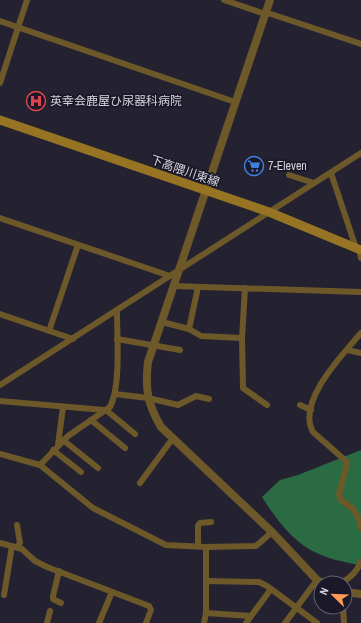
<svg xmlns="http://www.w3.org/2000/svg" width="361" height="623" font-family="'Archivo Narrow','Noto Sans JP',sans-serif">
<style>
.forest{fill:#2b6b43}
.lines{fill:none;stroke-linecap:round;stroke-linejoin:round}
.minor{stroke:#6d582a;stroke-width:6}
.tertiary{stroke:#6d582a;stroke-width:8}
.secondary{stroke:#967423;stroke-width:9}
.labels{text-anchor:middle;stroke-width:3.5;stroke-linejoin:round;paint-order:stroke}
.poi-label{font-size:12px;fill:#d5d4de;stroke:#1b1927;text-anchor:start}
.street-label{font-size:12px;fill:#d5d4de;stroke:#1b1927}
</style>
<rect width="100%" height="100%" fill="#242231"/>
<path class="forest" d="M361 450V566C347 562 331 560 319 554 294 544 276 519 262 497L280 480 298 475Z"/>
<g class="lines">
<g class="minor">
<path d="M224 0 265 14"/>
<path d="M265 12 361 44"/>
<path d="M0 21 235 102"/>
<path d="M0 83 27 0"/>
<path d="M331 173 356 248"/>
<path d="M289 175 314 183"/>
<path d="M0 218 170 276"/>
<path d="M359 249 361 258"/>
<path d="M174 286 361 292"/>
<path d="M0 314 73 339"/>
<path d="M162 322 189 329 198 287"/>
<path d="M189 329 201 336 242 338 245 288"/>
<path d="M49 331 78 245"/>
<path d="M361 333C343 354 296 402 313 432L346 461 347 464 339 494 341 500 353 509 359 519 361 528"/>
<path d="M242 338 243 388 267 405"/>
<path d="M117 339 180 350"/>
<path d="M347 350 361 353"/>
<path d="M0 385 361 153"/>
<path d="M115 394 148 398 178 405 196 396 209 399"/>
<path d="M0 401 104 410"/>
<path d="M300 405 311 410"/>
<path d="M106 410 135 434"/>
<path d="M91 420 125 448"/>
<path d="M63 440 98 468"/>
<path d="M58 445 63 407"/>
<path d="M53 450 81 472"/>
<path d="M0 454 40 465 93 508 166 545 206 547 256 546 272 532"/>
<path d="M40 465 68 436 110 407C121 386 117 337 117 311"/>
<path d="M140 483 173 438"/>
<path d="M17 525 20 543 17 547"/>
<path d="M0 543 22 549 35 561 47 567 149 606 151 610 146 623"/>
<path d="M198 546V526L200 523 211 522"/>
<path d="M59 571 53 596V599L61 603"/>
<path d="M206 581 259 582 267 586 317 623"/>
<path d="M341 583C351 577 357 572 361 561"/>
<path d="M4 595 12 546"/>
<path d="M343 607 344 623"/>
<path d="M206 613 251 616"/>
<path d="M47 623 50 611"/>
<path d="M99 623 112 592"/>
<path d="M204 623 206 613V547"/>
<path d="M246 623 271 589"/>
<path d="M285 623 317 580"/>
</g>
<g class="tertiary">
<path d="M270 0 148 362C145 388 147 403 161 427L272 532 317 580 323 583"/>
<path d="M345 592 361 594"/>
</g>
<path class="secondary" d="M0 120 269 212 361 250"/>
</g>
<defs>
<symbol id="hospital-ring" viewBox="-11 -11 22 22"><circle r="9.5" fill="#1b1927" stroke="#e0444e" stroke-width="1.5"/><path d="M-5-5h3v3.5h4V-5h3V5h-3V1.5h-4V5h-3Z" fill="#e0444e"/></symbol>
<symbol id="supermarket-ring" viewBox="-11 -11 22 22"><circle r="9.5" fill="#1b1927" stroke="#3f7fe0" stroke-width="1.5"/><path d="M-6-5.5h2.5l.6 2H6L4.5 2H-2.5L-4.4-4H-6ZM-1.5 3.2a1.3 1.3 0 1 0 .1 0ZM3 3.2a1.3 1.3 0 1 0 .1 0Z" fill="#3f7fe0"/></symbol>
</defs>
<g fill-rule="evenodd">
<use href="#hospital-ring" x="25" y="90" width="22" height="22"/>
<use href="#supermarket-ring" x="243" y="155" width="22" height="22"/>
</g>
<g class="labels">
<g class="poi-label">
<text x="50" y="105">英幸会鹿屋ひ尿器科病院</text>
<text x="268" y="170">7-Eleven</text>
</g>
<g class="street-label">
<text transform="translate(185 171) rotate(19)" y="4">下高隈川東線</text>
</g>
</g>
<g transform="translate(333 595) rotate(293)"><circle r="19" fill="#1b1927" stroke="#656470"/>
<path d="M0-3L7 15L0 10L-7 15Z" fill="#fe9b58"/>
<text y="-6" font-size="11" font-weight="bold" text-anchor="middle" fill="#d5d4de">N</text>
</g>
</svg>
